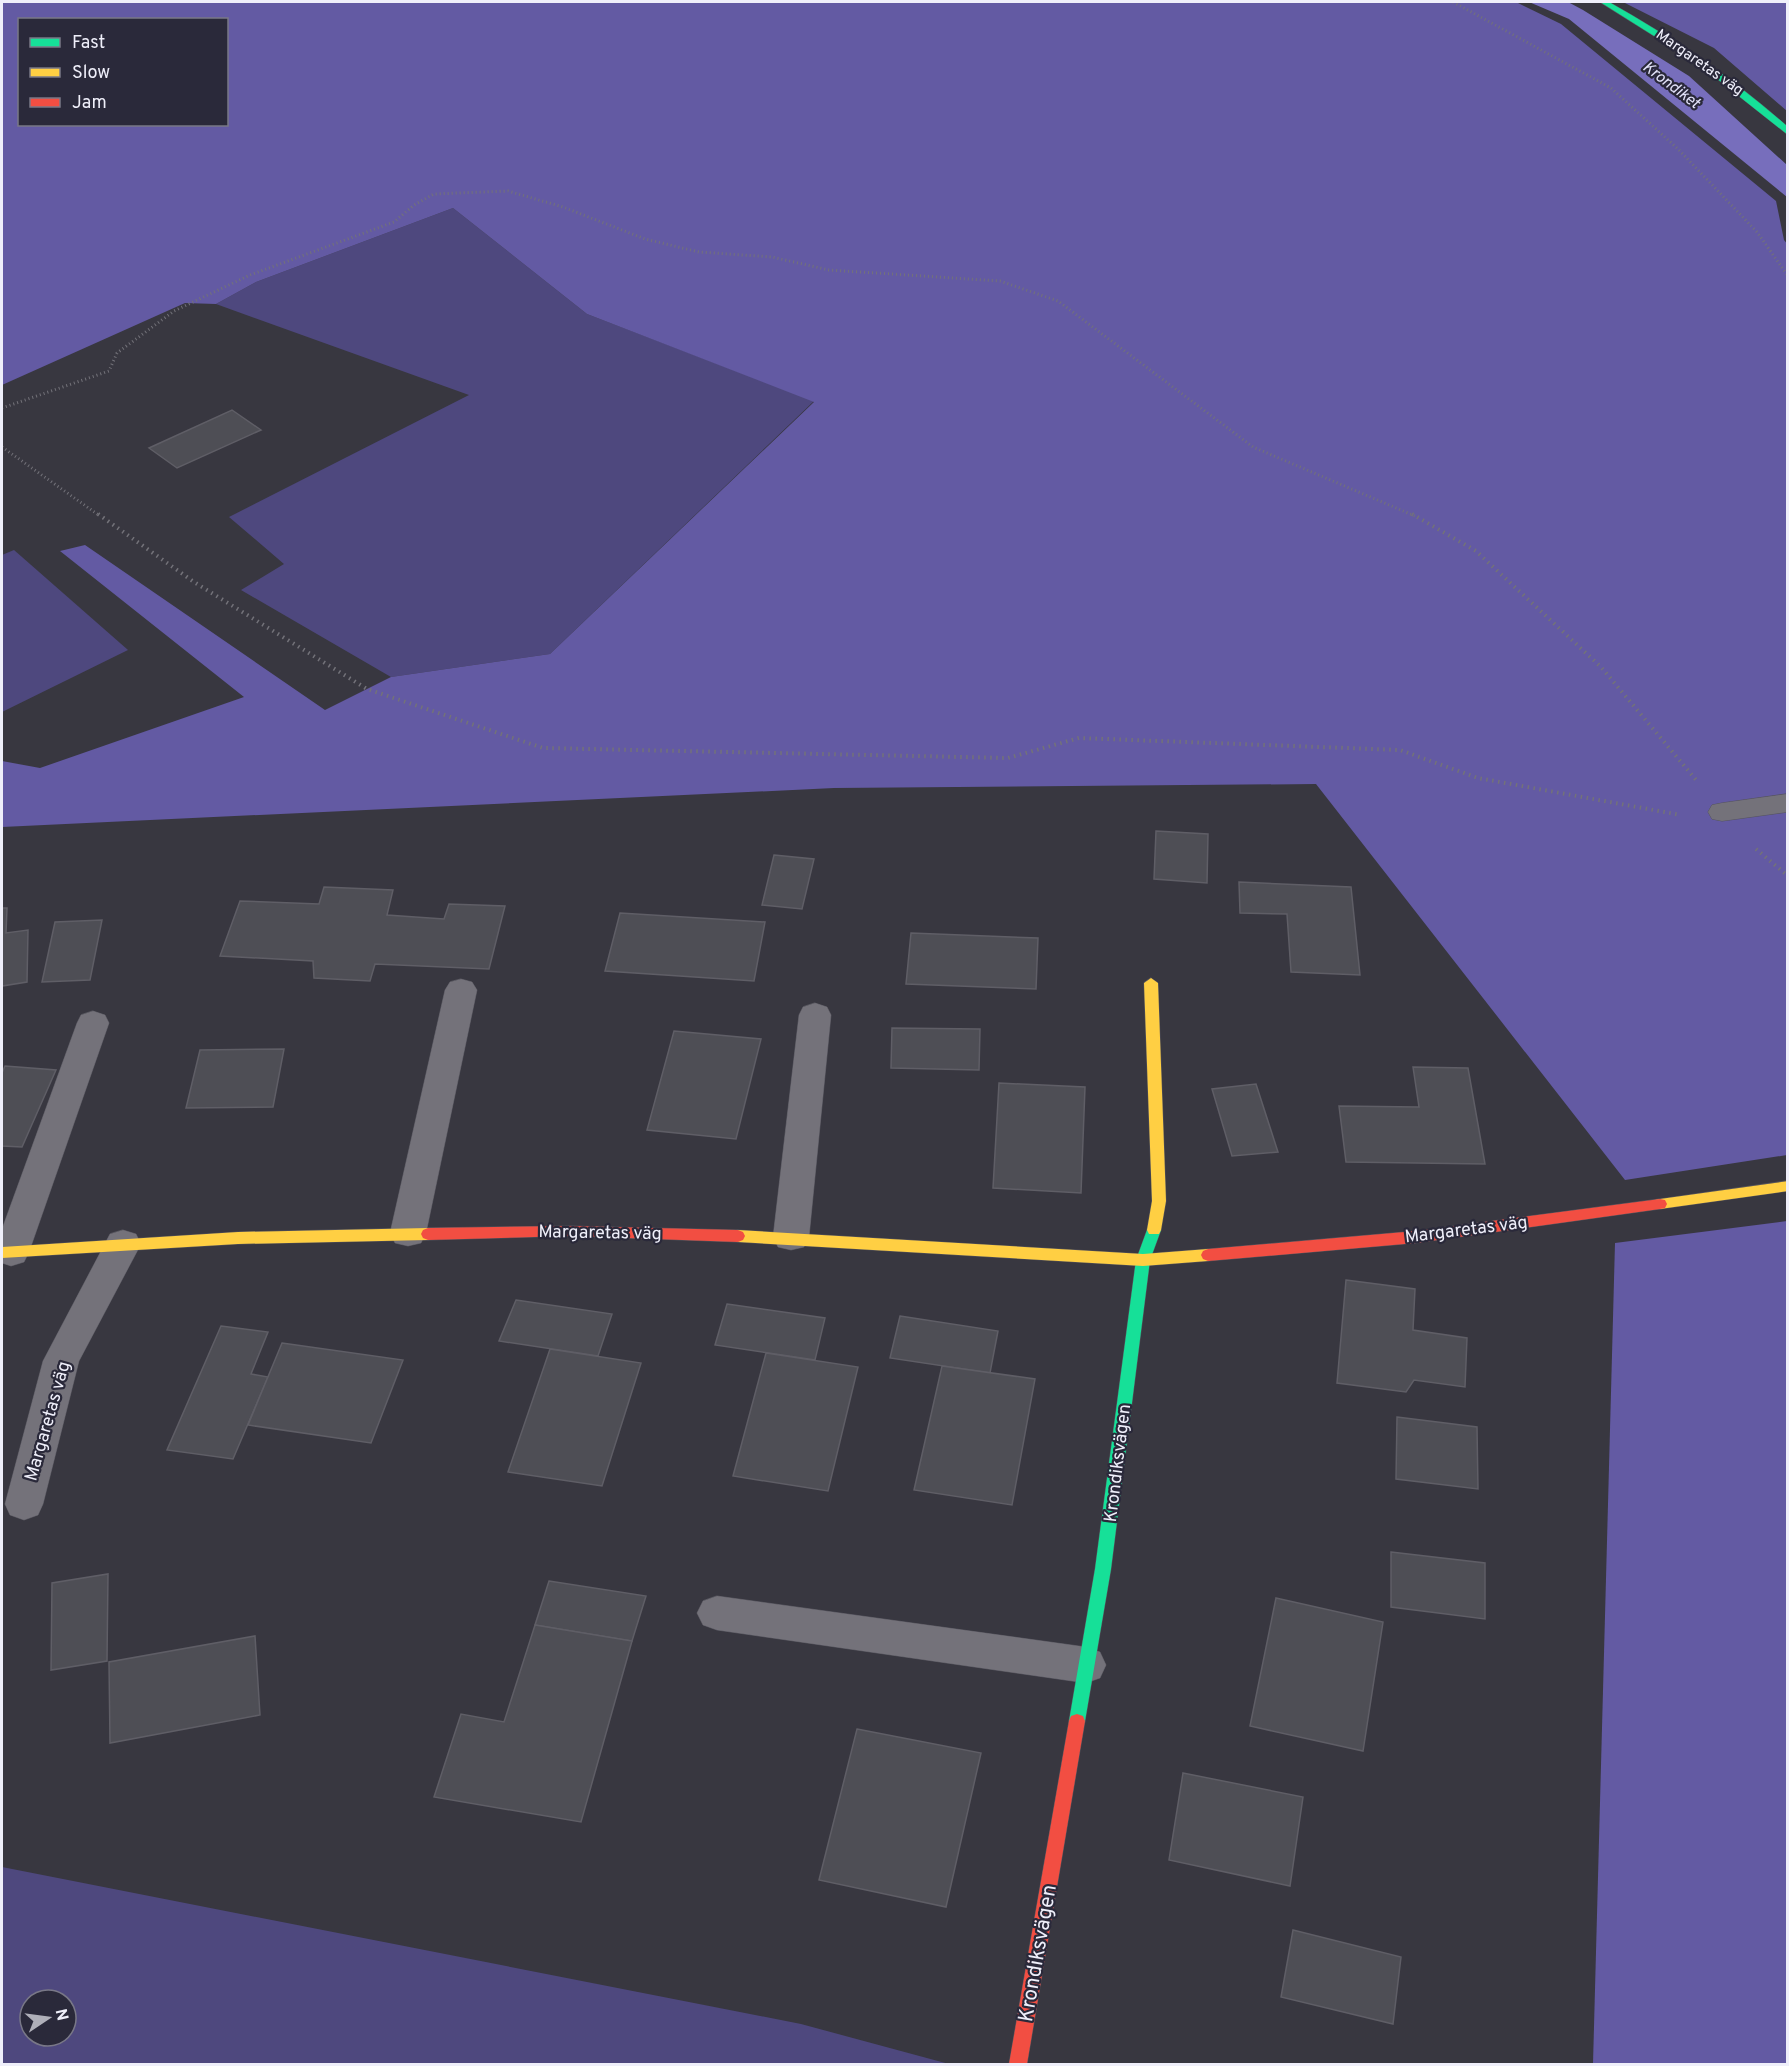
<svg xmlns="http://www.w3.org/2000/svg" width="1789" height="2066" font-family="Overpass,sans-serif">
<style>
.green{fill:#4e487e;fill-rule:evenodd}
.forest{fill:#635aa3;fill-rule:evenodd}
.water{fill:#776ebc}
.building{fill:#4e4e55;stroke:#5f5e66;stroke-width:1.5}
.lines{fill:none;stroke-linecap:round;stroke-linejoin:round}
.lane-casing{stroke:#56555e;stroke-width:1}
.street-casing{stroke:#56555e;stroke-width:1}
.fast-casing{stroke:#56555e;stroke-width:1}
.slow-casing{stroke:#56555e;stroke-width:1}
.jam-casing{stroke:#56555e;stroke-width:1}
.path-far1{stroke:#737279;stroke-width:3;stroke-dasharray:1 3;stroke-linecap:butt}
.path{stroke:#737279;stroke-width:4;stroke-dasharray:1.5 4.5;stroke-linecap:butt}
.lane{fill:#74727a;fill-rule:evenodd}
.street{fill:#74727a;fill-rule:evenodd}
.fast{fill:#16e098;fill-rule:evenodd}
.slow{fill:#ffcf43;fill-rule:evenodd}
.jam{fill:#f24e42;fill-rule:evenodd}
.labels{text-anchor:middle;stroke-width:4.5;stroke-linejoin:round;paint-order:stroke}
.far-street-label{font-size:15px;fill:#efeffa;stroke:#2a293a}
.far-water-label{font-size:16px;font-style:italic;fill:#e2e2f9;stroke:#2a293a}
.street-label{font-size:18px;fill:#efeffa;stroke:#2a293a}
.near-street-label{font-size:21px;fill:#efeffa;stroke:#2a293a}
</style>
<rect width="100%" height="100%" fill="#383740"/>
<g class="green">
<path d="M453 208 587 314 814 401 550 654 391 677 241 590 284 564 229 517 469 395 216 304 256 282Z"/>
<path d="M14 550 128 650 2 712V555Z"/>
<path d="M2 1867 801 2024 949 2064H2ZM30 2000H66V2036H30Z"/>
</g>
<g class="forest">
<path d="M2 2H1516L1561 24 1776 201 1784 240 1788 245 1787 1155 1625 1180 1316 784 834 788 2 827V761L40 768 244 697 60 551 85 545 325 710 391 677 550 654 814 402 587 314 453 208 256 282 216 304 185 303 2 385ZM20 20H226V124H20Z"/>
<path d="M1623 2H1787V111L1714 48Z"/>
<path d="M1787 1221V2064H1593L1615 1243Z"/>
</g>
<path class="water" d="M1529 2H1568L1583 10 1689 76 1787 165V197L1569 19Z"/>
<g class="building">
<path d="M232 410 261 430 177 468 149 448Z"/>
<path d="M1156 831 1208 834 1207 883 1154 879Z"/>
<path d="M774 855 814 859 802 909 762 905Z"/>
<path d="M1239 882 1351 887 1360 975 1291 972 1287 914 1240 913Z"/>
<path d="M324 887 393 890 387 915 444 919 449 904 505 906 489 969 375 964 370 981 314 978 313 961 220 956 240 901 319 904Z"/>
<path d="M2 908H7L6 933 28 930 27 982 2 986Z"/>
<path d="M620 913 765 922 754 981 605 971Z"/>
<path d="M102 920 90 980 42 982 55 922Z"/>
<path d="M911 933 1038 938 1036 989 906 984Z"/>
<path d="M892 1028 980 1029 979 1070 891 1068Z"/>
<path d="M674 1031 761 1039 736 1139 647 1130Z"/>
<path d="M284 1049 273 1107 186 1108 200 1050Z"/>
<path d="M5 1066 56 1070 22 1147 2 1146V1073Z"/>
<path d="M1413 1067 1468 1068 1485 1164 1346 1162 1339 1106 1419 1107Z"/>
<path d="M999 1083 1085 1087 1081 1193 993 1188Z"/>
<path d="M1256 1084 1278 1152 1232 1156 1212 1089Z"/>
<path d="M1346 1280 1415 1289 1413 1330 1467 1338 1465 1387 1414 1380 1406 1392 1337 1383Z"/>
<path d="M516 1300 612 1314 598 1356 499 1341Z"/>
<path d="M727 1304 825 1318 815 1360 715 1345Z"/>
<path d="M900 1316 998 1331 990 1373 890 1358Z"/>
<path d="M221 1326 268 1332 251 1374 268 1377 233 1459 167 1450Z"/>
<path d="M282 1343 403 1360 371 1443 248 1425Z"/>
<path d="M550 1349 641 1363 602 1486 508 1472Z"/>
<path d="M766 1353 858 1367 828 1491 733 1476Z"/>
<path d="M942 1366 1035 1379 1012 1505 914 1490Z"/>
<path d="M1397 1417 1477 1427 1478 1489 1396 1479Z"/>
<path d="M1391 1552 1485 1563V1619L1391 1607Z"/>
<path d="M108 1574 107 1661 51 1670 52 1583Z"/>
<path d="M549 1581 646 1596 632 1641 535 1625Z"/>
<path d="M1276 1598 1383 1622 1363 1751 1250 1726Z"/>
<path d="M535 1625 632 1641 581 1822 434 1797 461 1714 504 1722Z"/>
<path d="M255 1636 260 1715 110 1743 109 1662Z"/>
<path d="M857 1729 981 1753 946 1907 819 1880Z"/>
<path d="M1183 1773 1303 1797 1290 1886 1169 1860Z"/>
<path d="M1293 1930 1401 1957 1393 2024 1281 1997Z"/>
</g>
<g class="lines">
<defs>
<path id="lane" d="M1788 794V812L1722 821 1712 819 1708 812 1712 805 1722 803Z"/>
<g id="street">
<path d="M461 979 472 982 477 990 426 1233 421 1243 408 1246 395 1243 390 1233 445 990 450 982Z"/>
<path d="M815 1003 827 1007 831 1015 809 1237 804 1247 791 1250 778 1247 773 1237 799 1015 803 1007Z"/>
<path d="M93 1011 105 1015 109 1023 29 1252 24 1262 11 1266 2 1263V1229L77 1023 81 1015Z"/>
<path d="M123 1230 136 1234 141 1244 79 1361 43 1504 38 1515 24 1520 10 1515 5 1504 43 1361 110 1234Z"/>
<path d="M717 1596 1086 1647 1100 1652 1106 1665 1100 1678 1086 1683 717 1630 703 1625 697 1613 703 1601Z"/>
</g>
<g id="fast">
<path d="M1600 2H1609C1673 38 1733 78 1788 127V135L1697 63Z"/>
<path d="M1154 1225 1159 1226 1161 1230 1150 1260 1111 1569 1085 1721 1083 1726 1077 1728 1071 1726 1069 1721 1095 1569 1136 1260 1147 1230 1149 1226Z"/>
</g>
<g id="slow">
<path d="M1151 978 1158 983 1166 1201 1161 1230 1159 1234H1149L1147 1230 1152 1201 1144 983Z"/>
<path d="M1788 1181V1191L1660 1209 1655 1208 1653 1204 1655 1200 1660 1199Z"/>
<path d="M428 1228 433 1230 435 1234 433 1238 428 1240 238 1244 2 1258V1247L238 1232Z"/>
<path d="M738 1230 1143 1254 1208 1249 1213 1251 1215 1255 1213 1259 1208 1261 1143 1266 738 1242 733 1240 731 1236 733 1232Z"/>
</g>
<g id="jam">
<path d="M1660 1199 1665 1200 1667 1204 1665 1208 1660 1209 1416 1243 1208 1261 1203 1259 1201 1255 1203 1251 1208 1249 1416 1231Z"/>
<path d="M570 1226 738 1230 743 1232 745 1236 743 1240 738 1242 570 1236 428 1240 423 1238 421 1234 423 1230 428 1228Z"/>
<path d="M1077 1714 1083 1716 1085 1721 1027 2064H1009L1069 1721 1071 1716Z"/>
</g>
</defs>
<use href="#lane" class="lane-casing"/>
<use href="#street" class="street-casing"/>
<use href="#fast" class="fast-casing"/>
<use href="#slow" class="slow-casing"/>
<use href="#jam" class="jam-casing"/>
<g class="path-far1">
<path d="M1453 2 1611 88 1678 149 1757 232 1788 276"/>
<path d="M2 408 109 371 117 353 174 311 250 275 394 222 414 205 434 194 508 191 563 207 645 239 699 252 772 257 829 270 1000 281 1058 301 1253 447 1415 516"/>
<path d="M2 447 100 516"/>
</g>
<g class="path">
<path d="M98 514 194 582 367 689 543 748 1008 758 1079 738 1400 750 1478 778 1681 815"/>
<path d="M1412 514 1476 551 1601 667 1697 781"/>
<path d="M1756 849 1788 876"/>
</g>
<use href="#lane" class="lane"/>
<use href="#street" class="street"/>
<use href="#fast" class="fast"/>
<use href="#slow" class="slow"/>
<use href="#jam" class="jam"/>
</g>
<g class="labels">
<g class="far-street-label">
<text transform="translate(1700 62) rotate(35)" y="5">Margaretas väg</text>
</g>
<g class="far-water-label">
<text transform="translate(1672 84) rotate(37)" y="6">Krondiket</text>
</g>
<g class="street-label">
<text transform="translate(1466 1229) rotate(-7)" y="6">Margaretas väg</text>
<text transform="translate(600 1232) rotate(1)" y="6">Margaretas väg</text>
<text transform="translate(47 1421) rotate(-74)" y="6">Margaretas väg</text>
<text transform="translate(1117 1463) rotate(-83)" y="6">Krondiksvägen</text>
</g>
<g class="near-street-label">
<text transform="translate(1037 1953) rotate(-80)" y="7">Krondiksvägen</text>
</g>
</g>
<rect width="1789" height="2066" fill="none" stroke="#efeffa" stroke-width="6"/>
<rect x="18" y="18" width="210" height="108" fill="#2a293a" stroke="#797887" stroke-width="1.5"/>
<rect x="30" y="38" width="30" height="9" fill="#16e098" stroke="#797887" stroke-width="1.5"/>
<text x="72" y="48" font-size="18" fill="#efeffa">Fast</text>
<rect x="30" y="68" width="30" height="9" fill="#ffcf43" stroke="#797887" stroke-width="1.5"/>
<text x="72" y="78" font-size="18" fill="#efeffa">Slow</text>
<rect x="30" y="98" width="30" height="9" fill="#f24e42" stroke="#797887" stroke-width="1.5"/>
<text x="72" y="108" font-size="18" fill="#efeffa">Jam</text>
<g transform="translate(48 2018) rotate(77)"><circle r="28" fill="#2a293a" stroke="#797887" stroke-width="1.5"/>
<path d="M0-4.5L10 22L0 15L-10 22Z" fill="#afafb9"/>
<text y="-9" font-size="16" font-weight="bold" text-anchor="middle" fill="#efeffa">N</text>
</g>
</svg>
